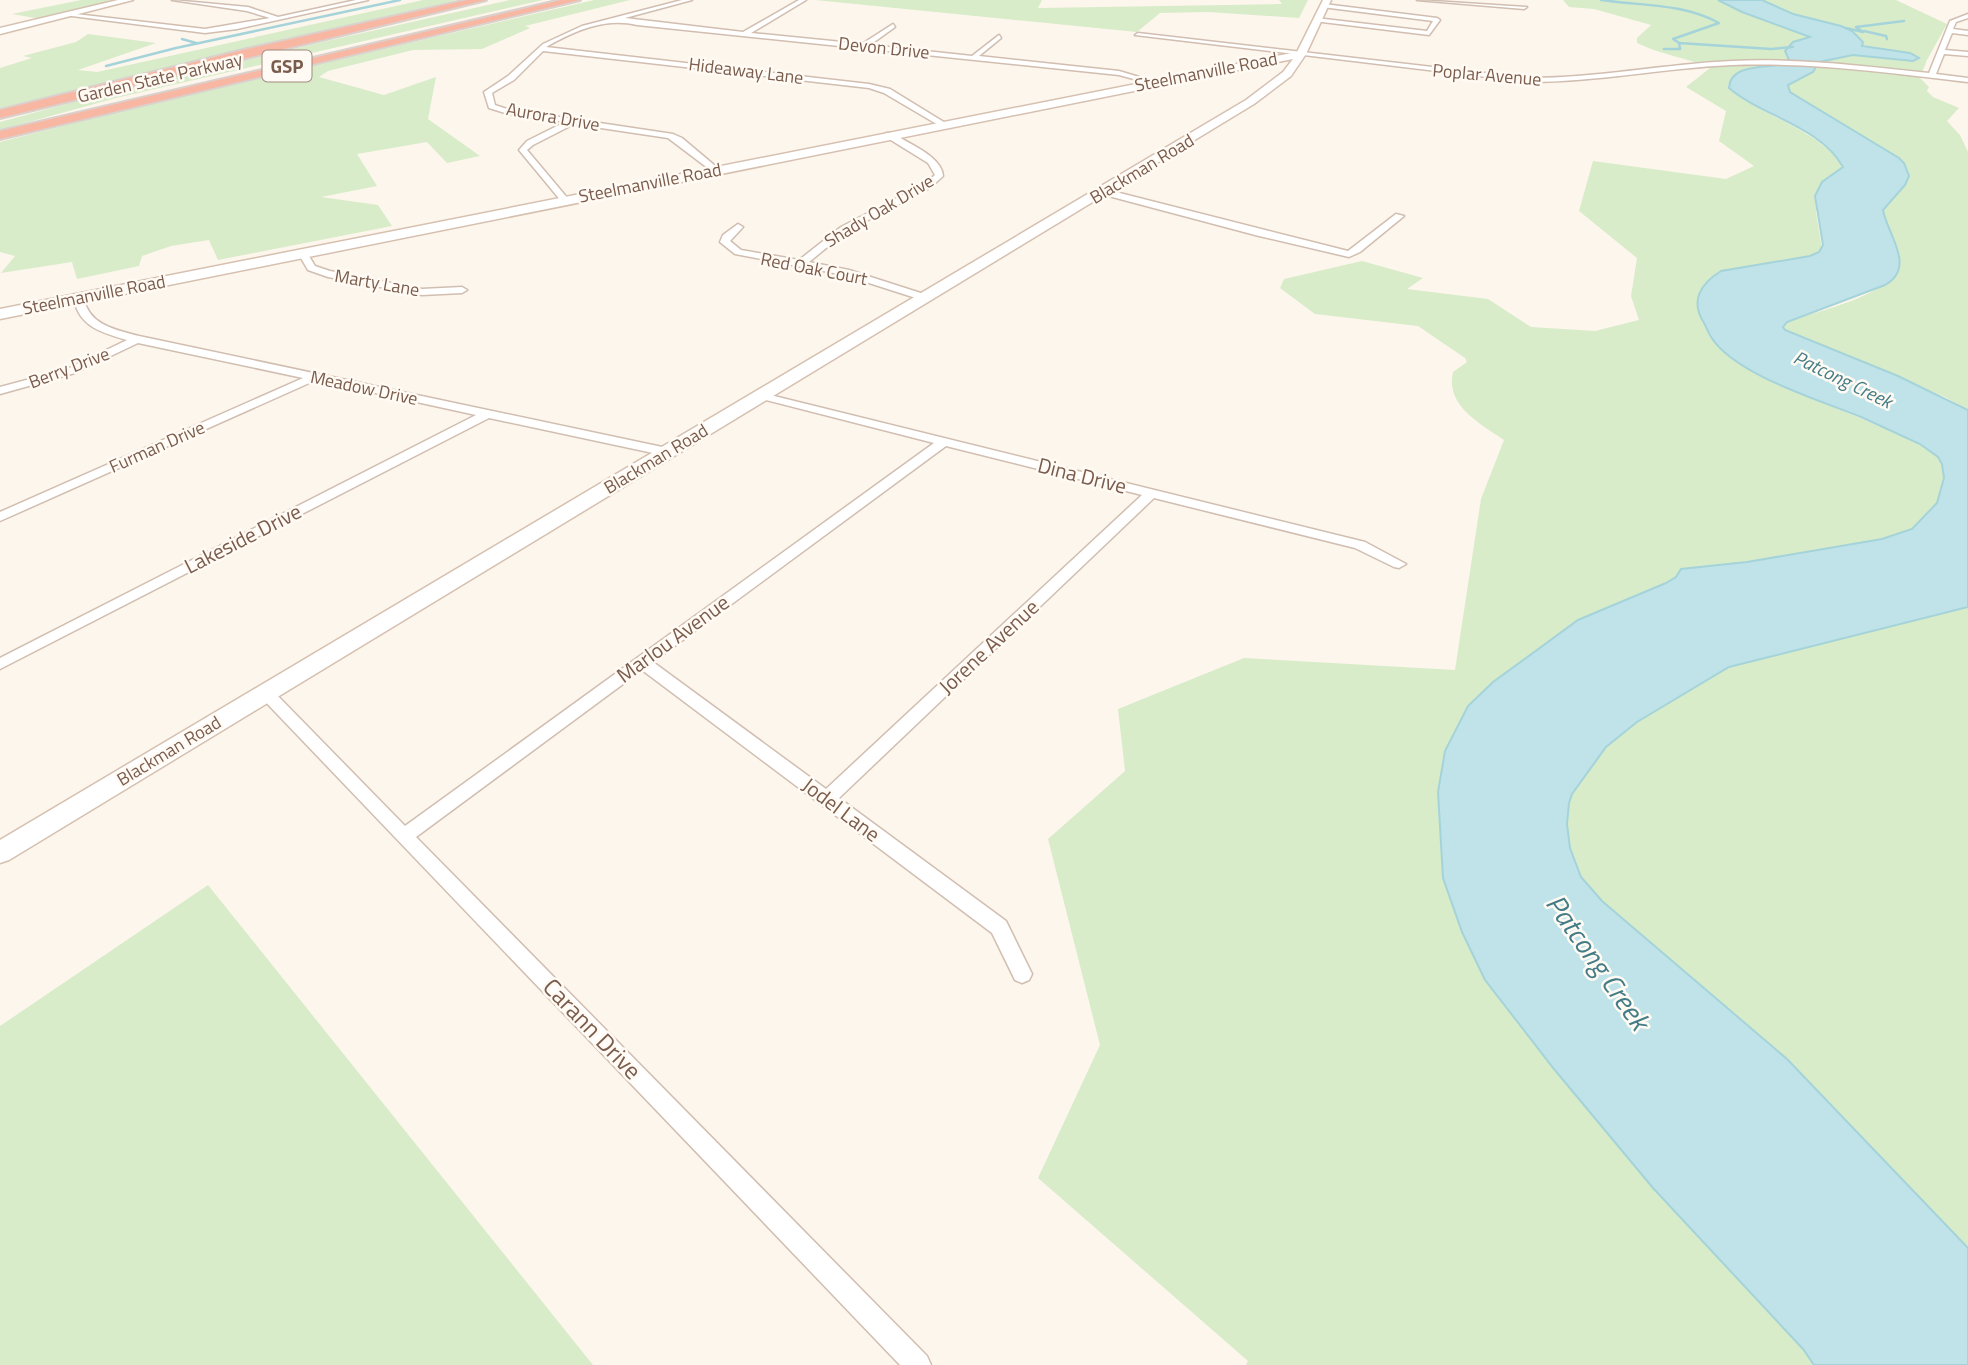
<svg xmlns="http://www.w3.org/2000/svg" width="1968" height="1365" font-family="'Titillium Web',sans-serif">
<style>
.green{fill:#d8ecc9}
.water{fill:#bfe3e8;stroke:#a5d3da;stroke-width:2}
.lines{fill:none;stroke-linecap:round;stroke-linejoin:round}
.stream{stroke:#a5d3da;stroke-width:2.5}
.street-casing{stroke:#d1beb0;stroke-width:3}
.secondary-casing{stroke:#d6c0b0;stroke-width:3}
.highway-casing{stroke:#dad1cd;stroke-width:4}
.street{fill:#fff;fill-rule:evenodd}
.secondary{fill:#fff;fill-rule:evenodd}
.highway{fill:#f7b7a3;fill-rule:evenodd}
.labels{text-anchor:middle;stroke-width:5;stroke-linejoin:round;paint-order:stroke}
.far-street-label{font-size:18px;fill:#7a5c4d;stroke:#fffaf3}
.shield{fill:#fffaf3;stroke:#a28b7f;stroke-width:2}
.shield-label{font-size:19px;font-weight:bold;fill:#7a5c4d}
.far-water-label{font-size:19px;font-style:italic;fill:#437c86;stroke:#fffaf3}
.street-label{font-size:21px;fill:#7a5c4d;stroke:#fffaf3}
.near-street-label{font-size:24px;fill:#7a5c4d;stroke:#fffaf3}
.near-water-label{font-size:28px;font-style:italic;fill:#437c86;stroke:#fffaf3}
</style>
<rect width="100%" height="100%" fill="#fdf6ec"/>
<g class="green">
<path d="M81 0H120L41 19 12 14Z"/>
<path d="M423 0H457L0 108V68L32 58 23 56 76 42 88 34 156 43 78 70 97 72Z"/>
<path d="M510 0H543L116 98 0 130V122L88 98 327 41Z"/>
<path d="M594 0H630L525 26 530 28 482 49 413 50 328 71 319 77 384 95 436 77 428 119 480 156 447 163 427 142 357 154 377 186 321 197 378 205 392 226 218 260 209 240 171 246 142 256 139 266 77 279 72 262 1 273 15 256 0 252V142L172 98Z"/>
<path d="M815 0H1042L1038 8 1282 4 1279 0H1308L1299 18 1208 12 1160 13 1137 32Z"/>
<path d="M1563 0H1718L1742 12 1810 37 1793 42 1785 51 1789 60 1785 64 1744 70 1728 84 1729 88C1764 118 1813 127 1842 164L1840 171 1822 182 1816 212 1822 249 1810 256 1721 271 1704 323 1709 336 1811 397 1920 444 1938 457 1942 464 1944 478 1937 503 1912 529 1882 539 1747 562 1681 569 1676 577 1666 583 1578 620 1493 682 1468 706 1443 878 1462 932 1485 980 1554 1069 1653 1188 1803 1349 1814 1365H1246L1248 1361 1038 1178 1100 1045 1048 839 1125 771 1118 709 1244 658 1455 670 1481 499 1504 440C1481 424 1445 406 1453 372L1467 362 1465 358 1418 326 1315 314 1280 288 1284 279 1362 261 1423 278 1407 289 1488 299 1531 327 1595 331 1639 320 1631 296 1637 258 1579 211 1593 161 1726 179 1754 166 1719 141 1726 111 1686 87 1710 68C1686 57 1661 55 1637 43V38L1651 25 1594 9 1569 7Z"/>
<path d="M1762 0H1896L1947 24 1927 60 1920 78 1929 87 1927 91 1933 97 1959 108 1947 121 1960 135 1968 152V410L1945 397 1785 330 1783 327 1787 322C1817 311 1889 296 1900 266L1883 209 1905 185 1899 158 1790 92 1787 86 1813 72 1818 62 1850 55 1908 61 1917 56 1862 46 1863 42 1852 31 1841 26 1793 14Z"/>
<path d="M1968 607V1248L1787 1059 1602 901 1581 877 1570 848 1567 824 1569 803 1572 794 1606 747 1637 722 1729 667Z"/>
<path d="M208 885 593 1365H0V1026Z"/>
</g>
<path class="water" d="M1718 0H1762L1793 14 1841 26 1852 31 1863 42 1862 46 1910 53 1919 58 1913 61 1853 55 1819 62 1813 72 1788 85 1790 92 1899 158 1904 163 1909 176 1905 185 1883 210C1887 234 1917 267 1885 285L1787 322 1783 327 1785 330 1898 376 1968 410V607L1729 667 1637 722 1606 747 1572 794 1569 803 1567 824 1570 848 1581 877 1602 901 1787 1059 1968 1248V1365H1814L1803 1349 1653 1188 1554 1069 1485 980 1462 932 1443 878 1438 792 1445 751 1468 706 1493 682 1578 620 1666 583 1676 577 1681 569 1747 562 1882 539 1912 529 1937 503 1944 478 1942 464 1938 457 1920 444C1900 435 1881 426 1861 417 1820 400 1735 375 1711 337 1708 333 1707 328 1704 323 1690 301 1700 284 1721 271L1810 256 1819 252 1823 245 1815 196 1822 182 1843 167C1820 126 1763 117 1729 88 1730 63 1768 68 1785 64L1789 60 1785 51 1793 42 1810 37 1742 12Z"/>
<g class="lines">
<g class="stream">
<path d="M1601 0C1641 6 1682 3 1719 23L1673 39 1679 43 1680 49H1664"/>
<path d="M1846 28 1863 32 1856 27 1904 21"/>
<path d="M1864 31 1886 36 1887 39"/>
<path d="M182 39 196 43"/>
<path d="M1679 43 1771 49 1793 47"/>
<path d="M106 66 176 48 400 0"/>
</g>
<defs>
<g id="street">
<path d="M172 0 248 7 278 17 356 0H368L237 29 205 33 64 15 67 13 205 29 270 18 247 11Z"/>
<path d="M682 0H692L625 18 743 32 799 0H806L751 33 862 44 893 24 895 27 870 45 972 56 999 35 1001 38 979 56 1119 71 1156 82 1152 84 1119 75 637 25C605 17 574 31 546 47L869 84 890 89 947 124 940 126 884 93 869 88 543 51 514 80 492 93 495 105 507 109 673 134 682 138 720 170 713 172 668 138 574 124 533 145 527 150 569 200 562 202 519 150 527 141 565 122 505 113 489 108 484 92 508 76 543 44 582 26Z"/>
<path d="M1417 0 1527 7 1524 9Z"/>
<path d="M1324 4 1437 18 1440 20 1429 35 1314 21 1316 18 1427 31 1433 21 1322 7Z"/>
<path d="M1968 14V18L1956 22 1953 29 1968 31V35L1952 33 1945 50 1968 52V56L1944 54 1936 74 1968 78V82C1890 73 1811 62 1732 65 1664 68 1597 82 1529 82L1135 35 1138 33 1529 78C1597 78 1664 64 1732 61 1798 58 1864 66 1929 73L1950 21Z"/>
<path d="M886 133H892C907 143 942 156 943 176L930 188 847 231 809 262 849 270 930 296V300H922L844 275 735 254 720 242 723 235 738 224 743 227 730 241 741 250 799 260 841 227 924 184 935 175 928 163 886 137Z"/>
<path d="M1104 189 1348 251 1396 214 1404 216 1360 252 1349 257 1259 236 1101 194 1100 192Z"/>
<path d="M300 251H306L315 266 330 271 422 289 462 287 467 290 462 293 422 295 328 277 308 270 298 253Z"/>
<path d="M79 296 84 299C89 325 116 330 139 336L667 448 673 452 667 456 489 418 0 669V658L476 415 316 380 0 521V512L303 378 138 343 75 373 0 394V387L67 369 127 340C103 333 79 327 74 299Z"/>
<path d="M762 393 1365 542 1406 564 1399 568 1394 567 1355 548 1154 498 839 798 1006 921 1032 974 1029 980 1022 983 1015 980 992 933 642 670 416 837 927 1356 931 1365H900L257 693 259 689H271L405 826 934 443 758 398 756 396ZM946 446 1142 495 826 789 653 662Z"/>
</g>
<g id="secondary">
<path d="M118 0H133L0 34V28Z"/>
<path d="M1323 0H1331L1306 54 1291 76 1254 104 9 860 0 863V840L1246 100 1283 72 1293 59 0 319V309L1297 52Z"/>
</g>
<g id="highway">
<path d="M467 0H486L0 118V110L247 49Z"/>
<path d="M561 0H580L0 139V131Z"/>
</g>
</defs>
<use href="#street" class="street-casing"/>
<use href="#secondary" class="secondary-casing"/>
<use href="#highway" class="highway-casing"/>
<use href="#street" class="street"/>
<use href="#secondary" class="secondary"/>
<use href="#highway" class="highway"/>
</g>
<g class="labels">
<g class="far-street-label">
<text transform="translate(884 48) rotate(6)" y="6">Devon Drive</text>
<text transform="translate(746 71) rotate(7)" y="6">Hideaway Lane</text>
<text transform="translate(1206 72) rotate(-11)" y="6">Steelmanville Road</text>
<text transform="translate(1487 75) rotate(5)" y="6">Poplar Avenue</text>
<text transform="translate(160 78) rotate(-13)" y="6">Garden State Parkway</text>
<text transform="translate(553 117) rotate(10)" y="6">Aurora Drive</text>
<text transform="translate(1142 169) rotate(-31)" y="6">Blackman Road</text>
<text transform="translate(650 183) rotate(-11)" y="6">Steelmanville Road</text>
<text transform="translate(879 211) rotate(-31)" y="6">Shady Oak Drive</text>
<text transform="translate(814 269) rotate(11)" y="6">Red Oak Court</text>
<text transform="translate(377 283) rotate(10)" y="6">Marty Lane</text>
<text transform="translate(94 295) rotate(-11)" y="6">Steelmanville Road</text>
<text transform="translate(69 368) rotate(-21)" y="6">Berry Drive</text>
<text transform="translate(364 388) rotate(12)" y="6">Meadow Drive</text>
<text transform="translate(157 447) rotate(-24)" y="6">Furman Drive</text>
<text transform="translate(656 459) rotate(-31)" y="6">Blackman Road</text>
<text transform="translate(169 751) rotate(-31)" y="6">Blackman Road</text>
</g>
<rect class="shield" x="262.5" y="50.5" width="49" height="31" rx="5"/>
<g class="shield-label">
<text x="287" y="73">GSP</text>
</g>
<g class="far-water-label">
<text transform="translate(1843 379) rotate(26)" y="7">Patcong Creek</text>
</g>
<g class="street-label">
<text transform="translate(1082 476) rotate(14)" y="7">Dina Drive</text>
<text transform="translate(243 539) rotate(-27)" y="7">Lakeside Drive</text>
<text transform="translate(673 639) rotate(-36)" y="7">Marlou Avenue</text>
<text transform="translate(989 647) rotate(-43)" y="7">Jorene Avenue</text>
<text transform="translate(841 810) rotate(37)" y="7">Jodel Lane</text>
</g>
<g class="near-street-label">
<text transform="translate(592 1029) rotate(46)" y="8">Carann Drive</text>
</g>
<g class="near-water-label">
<text transform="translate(1598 962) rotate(55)" y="10">Patcong Creek</text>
</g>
</g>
</svg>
